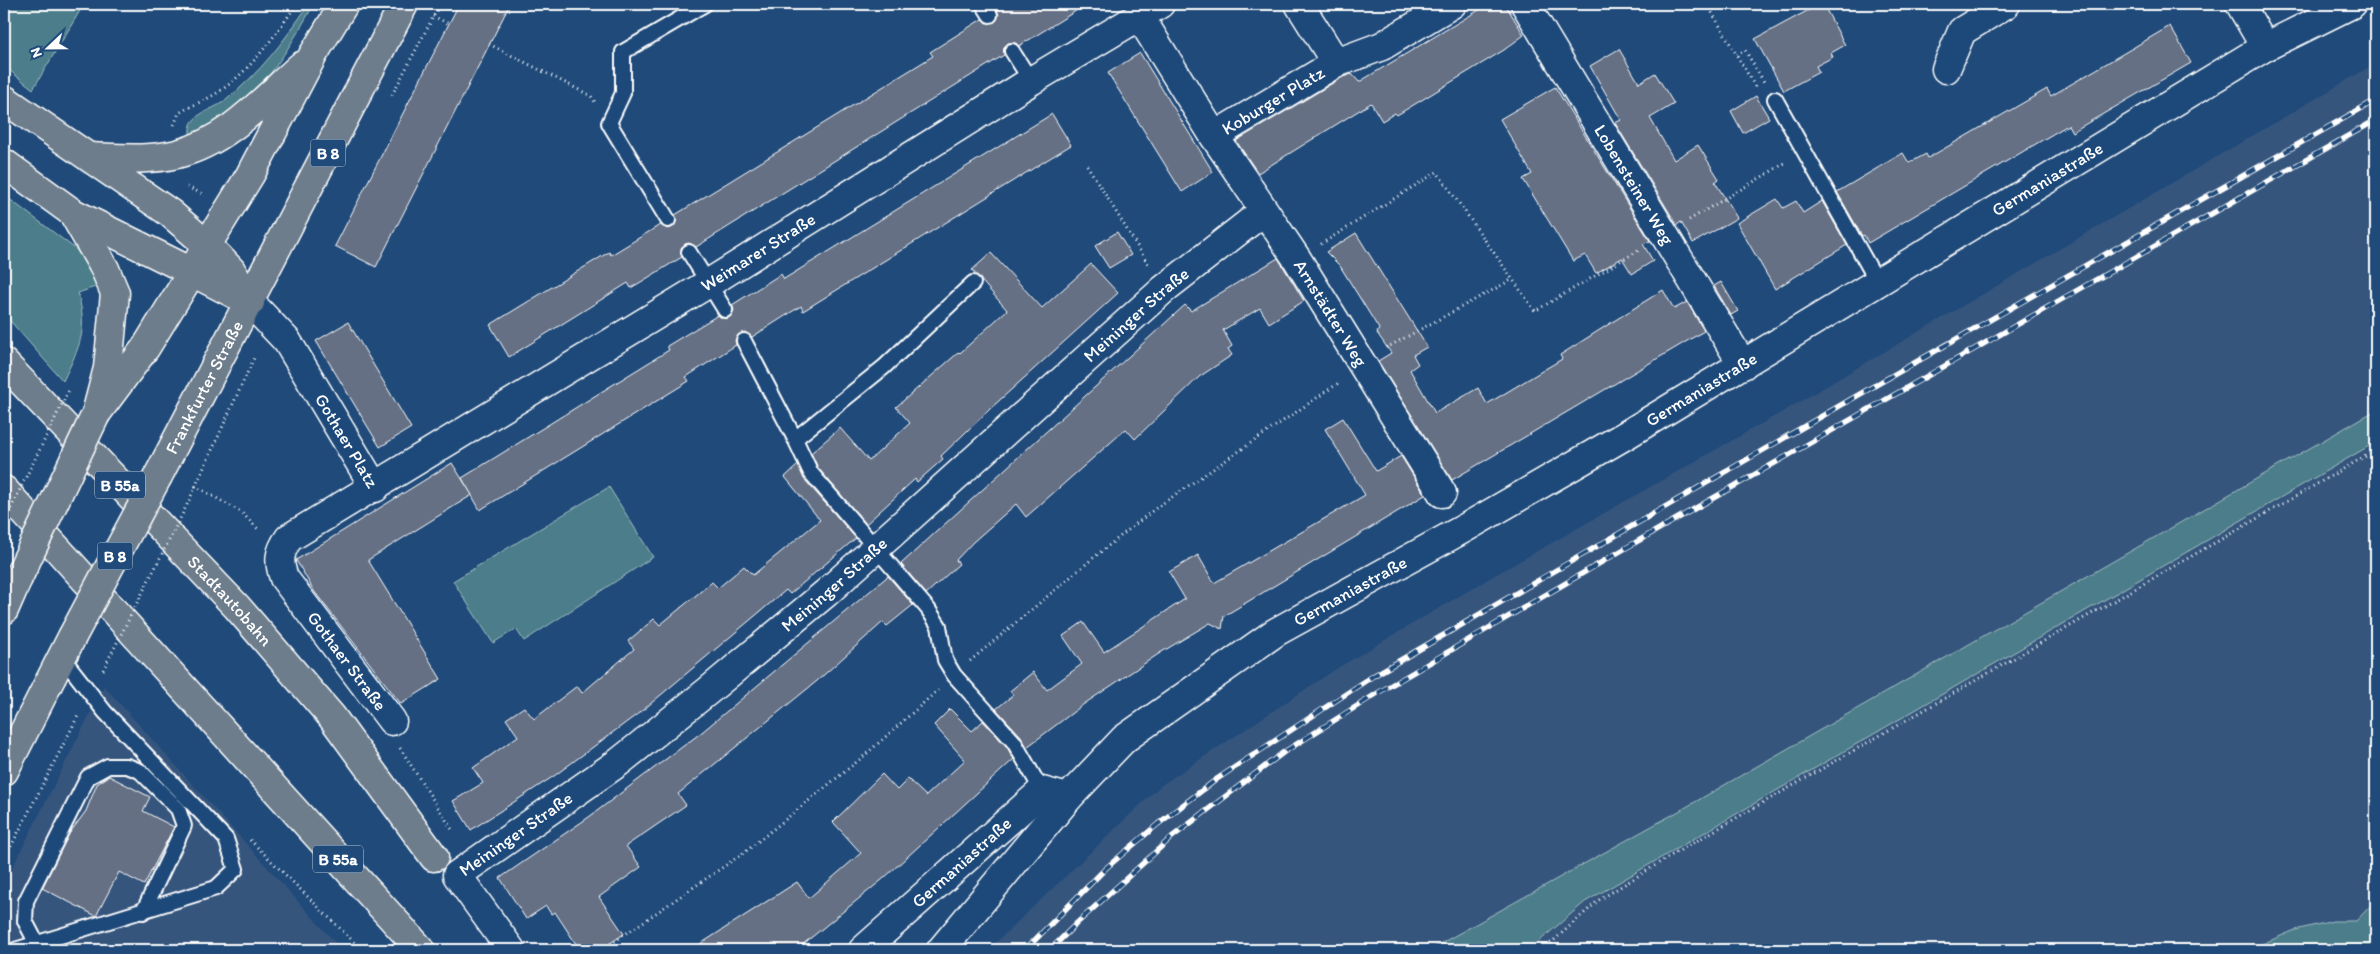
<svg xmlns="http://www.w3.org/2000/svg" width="2380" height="954" font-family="Itim,sans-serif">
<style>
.built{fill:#34557d}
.green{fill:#4b7e8a;stroke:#a5bec4}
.building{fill:#657085;stroke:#fff}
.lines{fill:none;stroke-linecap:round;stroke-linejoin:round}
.service-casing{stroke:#fff;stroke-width:18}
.minor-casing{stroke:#fff;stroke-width:31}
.primary-casing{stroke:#fff;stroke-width:31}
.trunk-casing{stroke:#fff;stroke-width:31}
.path{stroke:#fff;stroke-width:3;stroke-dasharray:1 4;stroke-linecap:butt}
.service{stroke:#1f4a7a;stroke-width:14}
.minor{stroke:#1f4a7a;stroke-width:28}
.primary{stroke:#6d7d8c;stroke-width:28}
.trunk{stroke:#6d7d8c;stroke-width:28}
.rail-casing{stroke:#fff;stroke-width:5.5}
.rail{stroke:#1f4a7a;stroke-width:4;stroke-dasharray:11;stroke-linecap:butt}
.primary-bridge-casing{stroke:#fff;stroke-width:31;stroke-linecap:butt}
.path-bridge{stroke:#fff;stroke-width:3;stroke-dasharray:1 4;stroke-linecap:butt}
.primary-bridge{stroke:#6d7d8c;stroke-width:28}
.labels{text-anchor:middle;stroke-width:4.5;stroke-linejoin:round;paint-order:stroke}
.shield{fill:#1f4a7a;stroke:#bcc9d7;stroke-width:1}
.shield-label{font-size:16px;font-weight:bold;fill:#fff}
.street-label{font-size:18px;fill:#fff;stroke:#1f4a7a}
</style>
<rect width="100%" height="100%" fill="#1f4a7a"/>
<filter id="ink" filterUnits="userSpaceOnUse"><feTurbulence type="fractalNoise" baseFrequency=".02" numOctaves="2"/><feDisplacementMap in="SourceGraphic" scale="10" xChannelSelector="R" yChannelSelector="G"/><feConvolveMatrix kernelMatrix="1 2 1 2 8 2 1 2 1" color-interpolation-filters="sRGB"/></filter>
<g filter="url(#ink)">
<g class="built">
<path d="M2376 63V950H988L1160 786 1339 667 1495 575 1782 412Z"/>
<path d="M104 686 342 950H4V884Z"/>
</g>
<g class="green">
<path d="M4 4H84L33 89 4 66Z"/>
<path d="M309 4H314C292 43 269 83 234 112 221 122 205 130 191 138 184 114 211 112 226 100 260 73 285 40 309 4Z"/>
<path d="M4 195 77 250 90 269 98 286 78 293C88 333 80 345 63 381L4 314Z"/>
<path d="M2376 410V442L1585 902 1529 950H1429L1688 806Z"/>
<path d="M609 487 653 557 524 641 516 629 493 643 453 581Z"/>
<path d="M2376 900V950H2248L2295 930 2333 921H2356Z"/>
</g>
<g class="building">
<path d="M459 4H510L376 267 335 246Z"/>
<path d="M1007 4H1087L1019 46 1016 43H1008L1004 47V55L696 247 689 243 685 244 681 248 682 257 631 288 628 283 509 357 490 325 609 252 611 255 660 225 668 229 673 227 677 220 675 215 933 56 930 52 982 19 986 23 995 22 999 15 997 10Z"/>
<path d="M1489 4H1505L1524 35 1504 50 1397 115 1395 113 1382 121 1371 103 1258 173 1236 141 1343 77 1352 74 1359 82Z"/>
<path d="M1820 4H1823L1845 45 1831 53 1833 57 1816 66 1819 72 1784 91 1755 39Z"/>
<path d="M2170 26 2191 63 2072 132 2068 125 1868 243 1864 235 1862 236 1837 192 1903 153 1909 163 1926 154 1928 158 2047 89 2051 96Z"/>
<path d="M1619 49 1639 83 1655 73 1674 104 1650 118 1674 160 1698 145 1719 179 1715 182 1737 218 1693 243 1681 222 1677 225 1615 123 1621 120 1590 66Z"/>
<path d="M1140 53 1213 172 1182 192 1108 73Z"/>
<path d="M1555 87 1650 241 1643 244 1653 261 1632 274 1622 258 1596 273 1585 255 1573 261 1523 179 1532 174 1500 119Z"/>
<path d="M1756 96 1769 118 1743 133 1731 111Z"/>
<path d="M1052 114 1071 145 803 311 801 306 752 337 745 332 740 334 735 340 736 345 686 377 689 381 480 510 462 478 669 350 667 346 718 315 725 319 730 317 734 310 732 305 781 274 784 279Z"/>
<path d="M1777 199 1783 208 1796 201 1803 213 1822 201 1847 245 1775 289 1737 223Z"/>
<path d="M1117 232 1131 255 1109 268 1095 246Z"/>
<path d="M1356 233 1427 347 1413 355 1418 364 1410 370 1435 413 1478 388 1487 404 1562 359 1560 355 1663 290 1674 309 1687 302 1704 331 1452 480 1378 361 1391 353 1377 333 1379 329 1340 266 1326 252Z"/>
<path d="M991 253 1042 308 1091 264 1118 293 991 408 941 456 943 459 917 482 915 479 866 524 818 468 811 453 840 428 869 461 910 423 896 407 959 352 960 353 1007 310 972 270Z"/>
<path d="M1278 258 1304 301 1269 323 1260 308 1223 330 1232 346 1228 349 1232 355 1199 377 1135 439 1126 429 1026 517 1016 504 973 542 956 560 959 564 926 594 901 564 1185 305 1191 311Z"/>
<path d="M1721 282 1738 311 1731 315 1714 286Z"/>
<path d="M348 322 411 428 380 447 316 341Z"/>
<path d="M1343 418 1376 471 1401 456 1425 495 1224 616 1222 629 1210 623 1160 653 1084 704 1027 747 1021 736 996 709 1013 695 1010 691 1033 672 1047 690 1082 664 1063 636 1083 622 1104 652 1185 599 1169 572 1198 555 1214 583 1365 495 1325 429Z"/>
<path d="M452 463 472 495 368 560 441 679 401 704 314 591 296 560Z"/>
<path d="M798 465 804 479 856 538 790 594 786 590 643 710 554 776 471 830 453 801 483 783 473 768 518 736 506 719 524 707 534 719 577 686 582 693 634 649 628 641 654 619 660 625 712 582 718 588 744 566 753 575 820 520 785 477Z"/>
<path d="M888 576 913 605 887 626 883 622 817 681 678 794 686 805 626 846 641 867 599 897 624 934 600 950H580L555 912 551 914 546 906 526 919 500 878 589 817 702 732Z"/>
<path d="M950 709 972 731 983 721 1007 747 1014 759 883 879 796 950H691L797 882 809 898 861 853 833 822 882 774 897 790 908 779 926 796 965 760 934 725Z"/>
<path d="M109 776 150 797 143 811 174 827 144 885 119 872 96 916 42 888 69 834 86 811 97 784Z"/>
</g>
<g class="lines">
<defs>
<g id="service">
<path d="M983 4 990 15"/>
<path d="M1012 51 1031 81"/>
<path d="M1775 99 1878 283"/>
<path d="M668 220 609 123 623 93V52L705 4"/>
<path d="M689 252 725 310"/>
<path d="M744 341 795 439 884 367 973 283"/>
<path d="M795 439 811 473 928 609 939 626 945 660 954 675 1014 742 1042 791"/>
<path d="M37 944 25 921 26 901 88 777 108 766H127L140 771 178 809 184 826 143 912"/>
<path d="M15 950 216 888 236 869 226 839 105 712 62 657"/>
</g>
<g id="minor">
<path id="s1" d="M1525 4 1743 365"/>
<path d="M2240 4 2265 47"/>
<path id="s2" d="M1140 17 1214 136 1336 63 1299 4"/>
<path d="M1336 63 1382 46 1452 4"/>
<path d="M1946 69 1962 31 2006 4"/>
<path id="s3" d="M1214 136 1297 259 1442 493"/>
<path id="s4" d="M250 302 287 341 375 488"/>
<path id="s5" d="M392 721 284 578C278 561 279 552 289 538L709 283 1031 81 1160 4"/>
<path id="s6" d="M511 950 457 875 619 762 708 691 826 593 1164 289 1264 211"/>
<path id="s7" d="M863 950 1042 791 1068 798"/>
<path id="s8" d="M941 950 1068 798 1124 739 1276 632 1465 528 1626 435 2265 47 2352 4"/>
</g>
<g id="primary">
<path d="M89 157C118 158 149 161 177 154 227 142 264 99 301 66"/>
<path d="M207 245 231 270 250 302"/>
<path d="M192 272 250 302"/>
<path d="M96 414 146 347 192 272 207 245 250 175 313 55 344 4"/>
<path id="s9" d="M158 476 404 4"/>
<path d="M4 610 18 578"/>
<path d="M4 771 72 637"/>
</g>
<g id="trunk">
<path d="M4 99 170 213 207 245"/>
<path d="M4 163 73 213 192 272"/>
<path d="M73 213 105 269 115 293 108 368 96 414"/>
<path id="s10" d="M4 363 237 607 332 717 434 857"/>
<path d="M4 490 421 950"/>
</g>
</defs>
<use href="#service" class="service-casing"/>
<use href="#minor" class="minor-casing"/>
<use href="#primary" class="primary-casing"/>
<use href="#trunk" class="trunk-casing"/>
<g class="path">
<path d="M1720 4 1710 9 1757 90"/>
<path d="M433 16 449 24"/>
<path d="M489 44 591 96 595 102"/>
<path d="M1737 55 1745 50 1764 82"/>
<path d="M392 95 440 4"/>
<path d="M174 125 179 113C192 105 207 100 220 91 252 69 275 35 297 4"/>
<path d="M1087 165 1149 265"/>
<path d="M187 187 205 195"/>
<path d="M1689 220 1787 162"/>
<path d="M1321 244 1437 172 1535 311 1641 249"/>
<path d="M1386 348 1513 279"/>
<path d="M195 486 241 512 260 531"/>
<path d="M187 505 254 358"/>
<path d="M970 661 1098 554 1156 508 1340 382"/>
<path d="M400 748 453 831"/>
<path d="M250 840 362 950"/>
<path d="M4 860 79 714"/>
<path d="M602 950 745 852 864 756 938 690"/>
<path d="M1543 950 1599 900 1672 855 2371 453"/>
</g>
<use href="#service" class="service"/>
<use href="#minor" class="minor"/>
<use href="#primary" class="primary"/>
<use href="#trunk" class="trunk"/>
<defs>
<g id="rail">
<path d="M1025 950 1106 868 1158 824 1217 779 1373 676 1874 386 2376 100"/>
<path d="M1050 950 1077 923 1172 837 1284 752 1381 691 1631 545 2376 120"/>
</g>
</defs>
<use href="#rail" class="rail-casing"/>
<use href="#rail" class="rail"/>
<defs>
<g id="primary-bridge">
<path d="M18 578 96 414"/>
<path d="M72 637 158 476"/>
</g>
</defs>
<use href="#primary-bridge" class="primary-bridge-casing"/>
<g class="path-bridge">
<path d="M4 522 70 388"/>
<path d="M103 670 187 505"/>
</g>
<use href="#primary-bridge" class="primary-bridge"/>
</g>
</g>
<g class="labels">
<g class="shield">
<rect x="310.5" y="139.5" width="35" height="27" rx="4"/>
<rect x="95" y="471.5" width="50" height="27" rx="4"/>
<rect x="97.5" y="542.5" width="35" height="27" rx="4"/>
<rect x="313" y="845.5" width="50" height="27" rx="4"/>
</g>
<g class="shield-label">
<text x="328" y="159">B 8</text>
<text x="120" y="491">B 55a</text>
<text x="115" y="562">B 8</text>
<text x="338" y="865">B 55a</text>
</g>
<g class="street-label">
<text dy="6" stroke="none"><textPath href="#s2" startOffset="209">Koburger Platz</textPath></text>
<text dy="6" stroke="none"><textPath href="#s8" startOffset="1360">Germaniastraße</textPath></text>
<text dy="6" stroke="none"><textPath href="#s1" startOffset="211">Lobensteiner Weg</textPath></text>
<text dy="6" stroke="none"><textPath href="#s5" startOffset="771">Weimarer Straße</textPath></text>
<text dy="6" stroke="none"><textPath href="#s3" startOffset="212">Arnstädter Weg</textPath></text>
<text dy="6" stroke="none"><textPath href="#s6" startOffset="974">Meininger Straße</textPath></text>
<text dy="6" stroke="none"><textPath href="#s9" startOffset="100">Frankfurter Straße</textPath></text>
<text dy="6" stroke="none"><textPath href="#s8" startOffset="955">Germaniastraße</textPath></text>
<text dy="6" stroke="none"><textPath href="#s4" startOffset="170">Gothaer Platz</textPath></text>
<text dy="6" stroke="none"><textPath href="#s6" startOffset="569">Meininger Straße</textPath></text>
<text dy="6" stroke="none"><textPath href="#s8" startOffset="550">Germaniastraße</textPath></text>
<text dy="6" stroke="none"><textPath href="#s10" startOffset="328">Stadtautobahn</textPath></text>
<text transform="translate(347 661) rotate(53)" y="6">Gothaer Straße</text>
<text dy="6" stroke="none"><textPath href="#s6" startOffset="164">Meininger Straße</textPath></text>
<text dy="6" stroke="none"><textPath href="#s7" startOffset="132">Germaniastraße</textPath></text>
</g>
</g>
<rect width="2380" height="954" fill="none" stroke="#1f4a7a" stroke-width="20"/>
<rect x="10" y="10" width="2360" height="934" fill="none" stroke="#fff" stroke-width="2" filter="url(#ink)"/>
<g transform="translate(48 48) rotate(248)" stroke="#1f4a7a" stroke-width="4" paint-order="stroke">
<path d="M0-4L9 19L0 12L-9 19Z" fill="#ffffff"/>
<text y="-8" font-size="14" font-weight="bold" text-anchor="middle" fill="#ffffff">N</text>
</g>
</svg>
